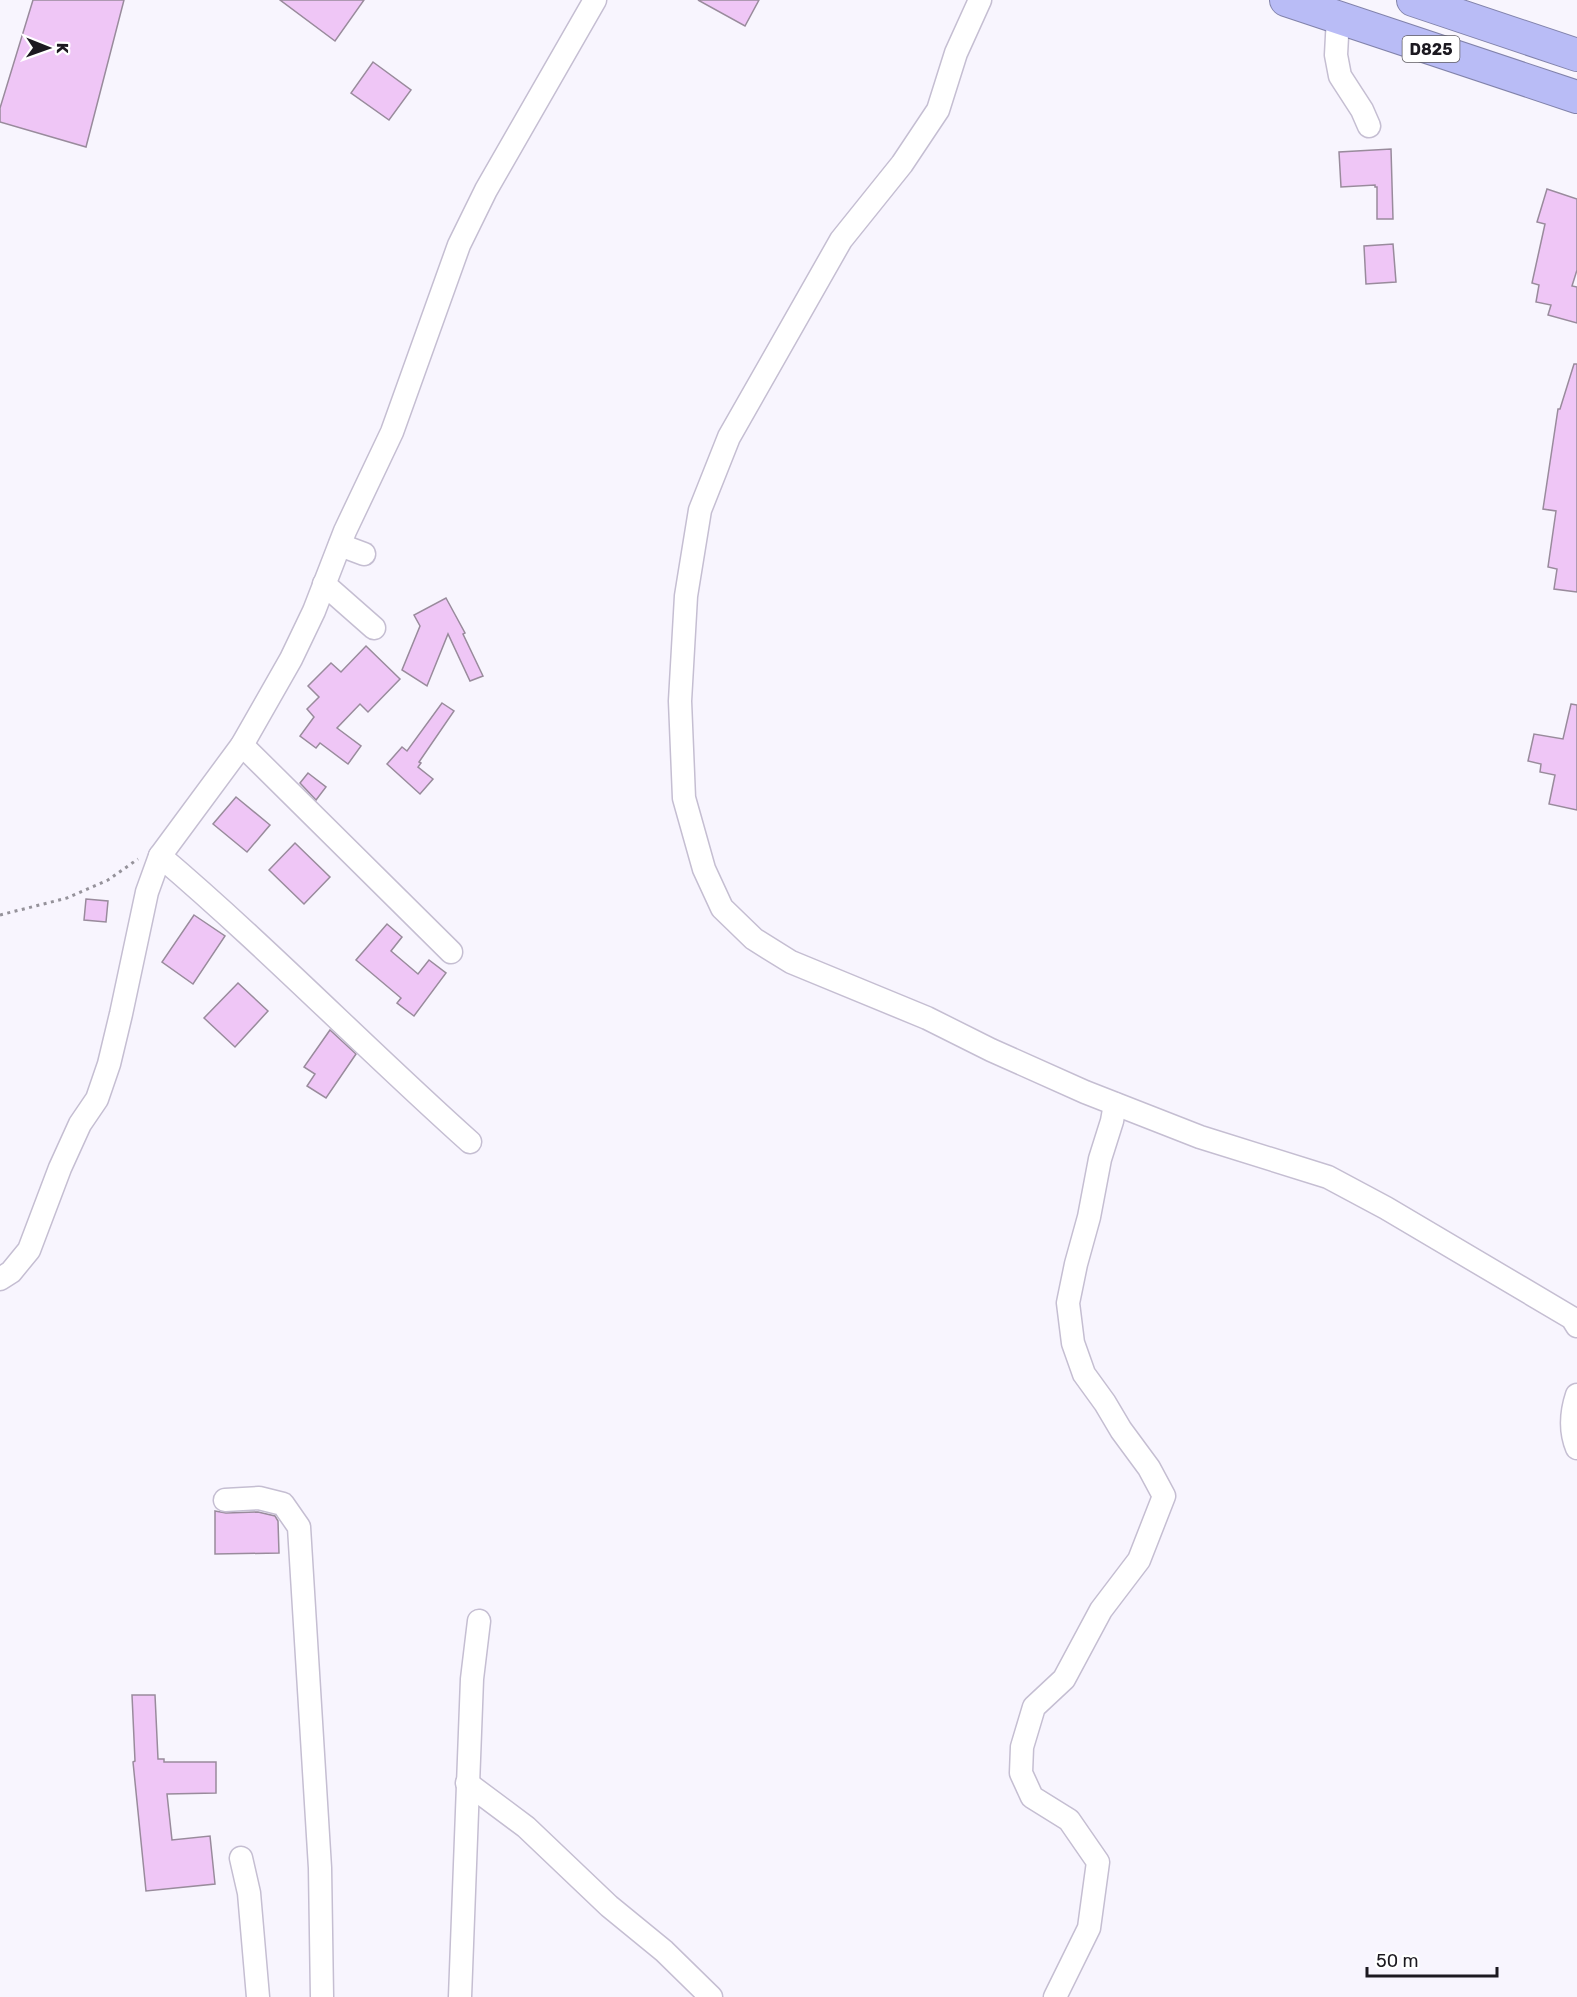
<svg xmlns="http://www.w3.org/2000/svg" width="1577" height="1997" font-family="Rubik,sans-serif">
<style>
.building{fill:#efc6f6;stroke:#998b9c;stroke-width:1.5}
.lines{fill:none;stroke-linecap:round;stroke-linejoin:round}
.minor-casing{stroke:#c5bed2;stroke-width:25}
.highway-casing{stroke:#8283ab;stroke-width:34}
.path{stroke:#95929a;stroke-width:3;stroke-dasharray:3 4.5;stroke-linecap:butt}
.minor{stroke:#fff;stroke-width:22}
.highway{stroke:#b9bcf6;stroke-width:32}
.labels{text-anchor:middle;stroke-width:5;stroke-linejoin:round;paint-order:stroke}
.shield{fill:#fff;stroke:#605e63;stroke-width:1.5}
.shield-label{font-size:16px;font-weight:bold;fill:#1c1920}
</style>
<rect width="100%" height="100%" fill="#f8f5fe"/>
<g class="building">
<path d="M33 0H124L86 147 0 122V108Z"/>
<path d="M280 0H364L335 41Z"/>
<path d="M698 0H759L745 26Z"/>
<path d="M373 62 411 90 389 120 351 93Z"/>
<path d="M1391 149 1393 219H1377V187H1375V185L1341 187 1339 152Z"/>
<path d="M1547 189 1577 199V270L1572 286 1577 287V323L1548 315 1551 305 1536 302 1539 285 1532 283 1545 224 1537 222Z"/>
<path d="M1393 244 1396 282 1366 284 1364 246Z"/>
<path d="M1574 364H1577V592L1554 589 1557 569 1548 567 1556 511 1543 509 1558 409H1560Z"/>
<path d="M446 598 465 633 463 634 483 676 470 681 448 634 427 686 402 670 420 626 414 615Z"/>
<path d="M366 646 400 679 368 712 360 704 337 728 361 746 348 764 320 743 316 748 300 736 314 717 307 709 319 697 308 686 331 663 341 672Z"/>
<path d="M442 703 454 711 419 762 421 763 418 767 433 779 420 794 387 764 402 747 407 751Z"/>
<path d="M1571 704 1577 705V810L1549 804 1555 775 1540 772 1541 764 1528 761 1534 734 1563 739Z"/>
<path d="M308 773 326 787 316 800 300 783Z"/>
<path d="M236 797 270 825 247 852 213 824Z"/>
<path d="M295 843 330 877 304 904 269 870Z"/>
<path d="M86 899 108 901 106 922 84 920Z"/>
<path d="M194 915 225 936 193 984 162 962Z"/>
<path d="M387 924 402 937 391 951 418 974 429 960 446 973 414 1016 397 1003 401 998 356 960Z"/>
<path d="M238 983 268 1011 235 1047 204 1018Z"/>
<path d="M330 1030 356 1054 326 1098 307 1086 315 1074 304 1067Z"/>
<path d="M215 1511 226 1513 258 1512 275 1516 278 1521 279 1553 215 1554Z"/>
<path d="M132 1695H155L158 1759H164V1762H216V1793L167 1794 172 1840 210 1836 215 1884 146 1891 133 1762 135 1761Z"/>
</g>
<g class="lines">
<defs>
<g id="minor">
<path d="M980 0 956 53 938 110 902 164 841 240 729 437 700 510 686 596 680 701 684 798 704 869 722 908 754 939 791 962 927 1018 991 1050 1085 1092 1200 1137 1328 1177 1386 1208 1572 1318 1577 1326"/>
<path d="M1338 17 1336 55 1340 76 1362 110 1369 126"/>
<path d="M340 545 364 554"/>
<path d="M324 584 374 628"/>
<path d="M242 745 451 952"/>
<path d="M160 856C267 947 365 1048 470 1142"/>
<path d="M0 1279 11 1272 29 1250 60 1168 80 1124 97 1099 109 1064 121 1014 147 892 160 856 242 745 291 659 314 611 345 531 392 432 459 245 486 190 595 0"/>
<path d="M1577 1395C1571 1413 1570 1431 1577 1448"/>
<path d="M225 1500 259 1498 283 1504 299 1527 320 1868 322 1997"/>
<path d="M467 1783 526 1827 609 1906 664 1951 711 1997"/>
<path d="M241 1858 249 1893 258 1997"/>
<path d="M460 1997 472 1679 479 1621"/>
<path d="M1055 1997 1089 1928 1098 1862 1069 1820 1032 1797 1021 1773 1022 1747 1034 1707 1064 1679 1101 1610 1139 1560 1164 1496 1149 1468 1121 1430 1105 1403 1084 1374 1073 1343 1068 1303 1076 1264 1089 1217 1100 1159 1112 1121 1115 1104"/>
</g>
<g id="highway">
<path d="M1286 0 1577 97"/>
<path d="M1413 0 1577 55"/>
</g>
</defs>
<use href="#minor" class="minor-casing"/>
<use href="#highway" class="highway-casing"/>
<path class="path" d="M0 915 67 898 108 880 138 859"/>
<use href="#minor" class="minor"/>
<use href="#highway" class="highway"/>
</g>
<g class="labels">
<rect class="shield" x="1402.5" y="36" width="57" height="26" rx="4.5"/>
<g class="shield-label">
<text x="1431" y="55">D825</text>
</g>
</g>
<g transform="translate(48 48) rotate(91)" stroke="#ffffff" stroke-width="4.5" paint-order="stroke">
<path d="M0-4.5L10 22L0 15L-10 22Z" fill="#1c1920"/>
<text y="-9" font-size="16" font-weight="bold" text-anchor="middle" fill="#1c1920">K</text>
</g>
<path d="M1367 1967v9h130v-9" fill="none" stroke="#1c1920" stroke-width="3"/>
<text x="1376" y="1967" font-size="18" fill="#1c1920" stroke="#ffffff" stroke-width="4.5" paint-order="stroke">50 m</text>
</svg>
